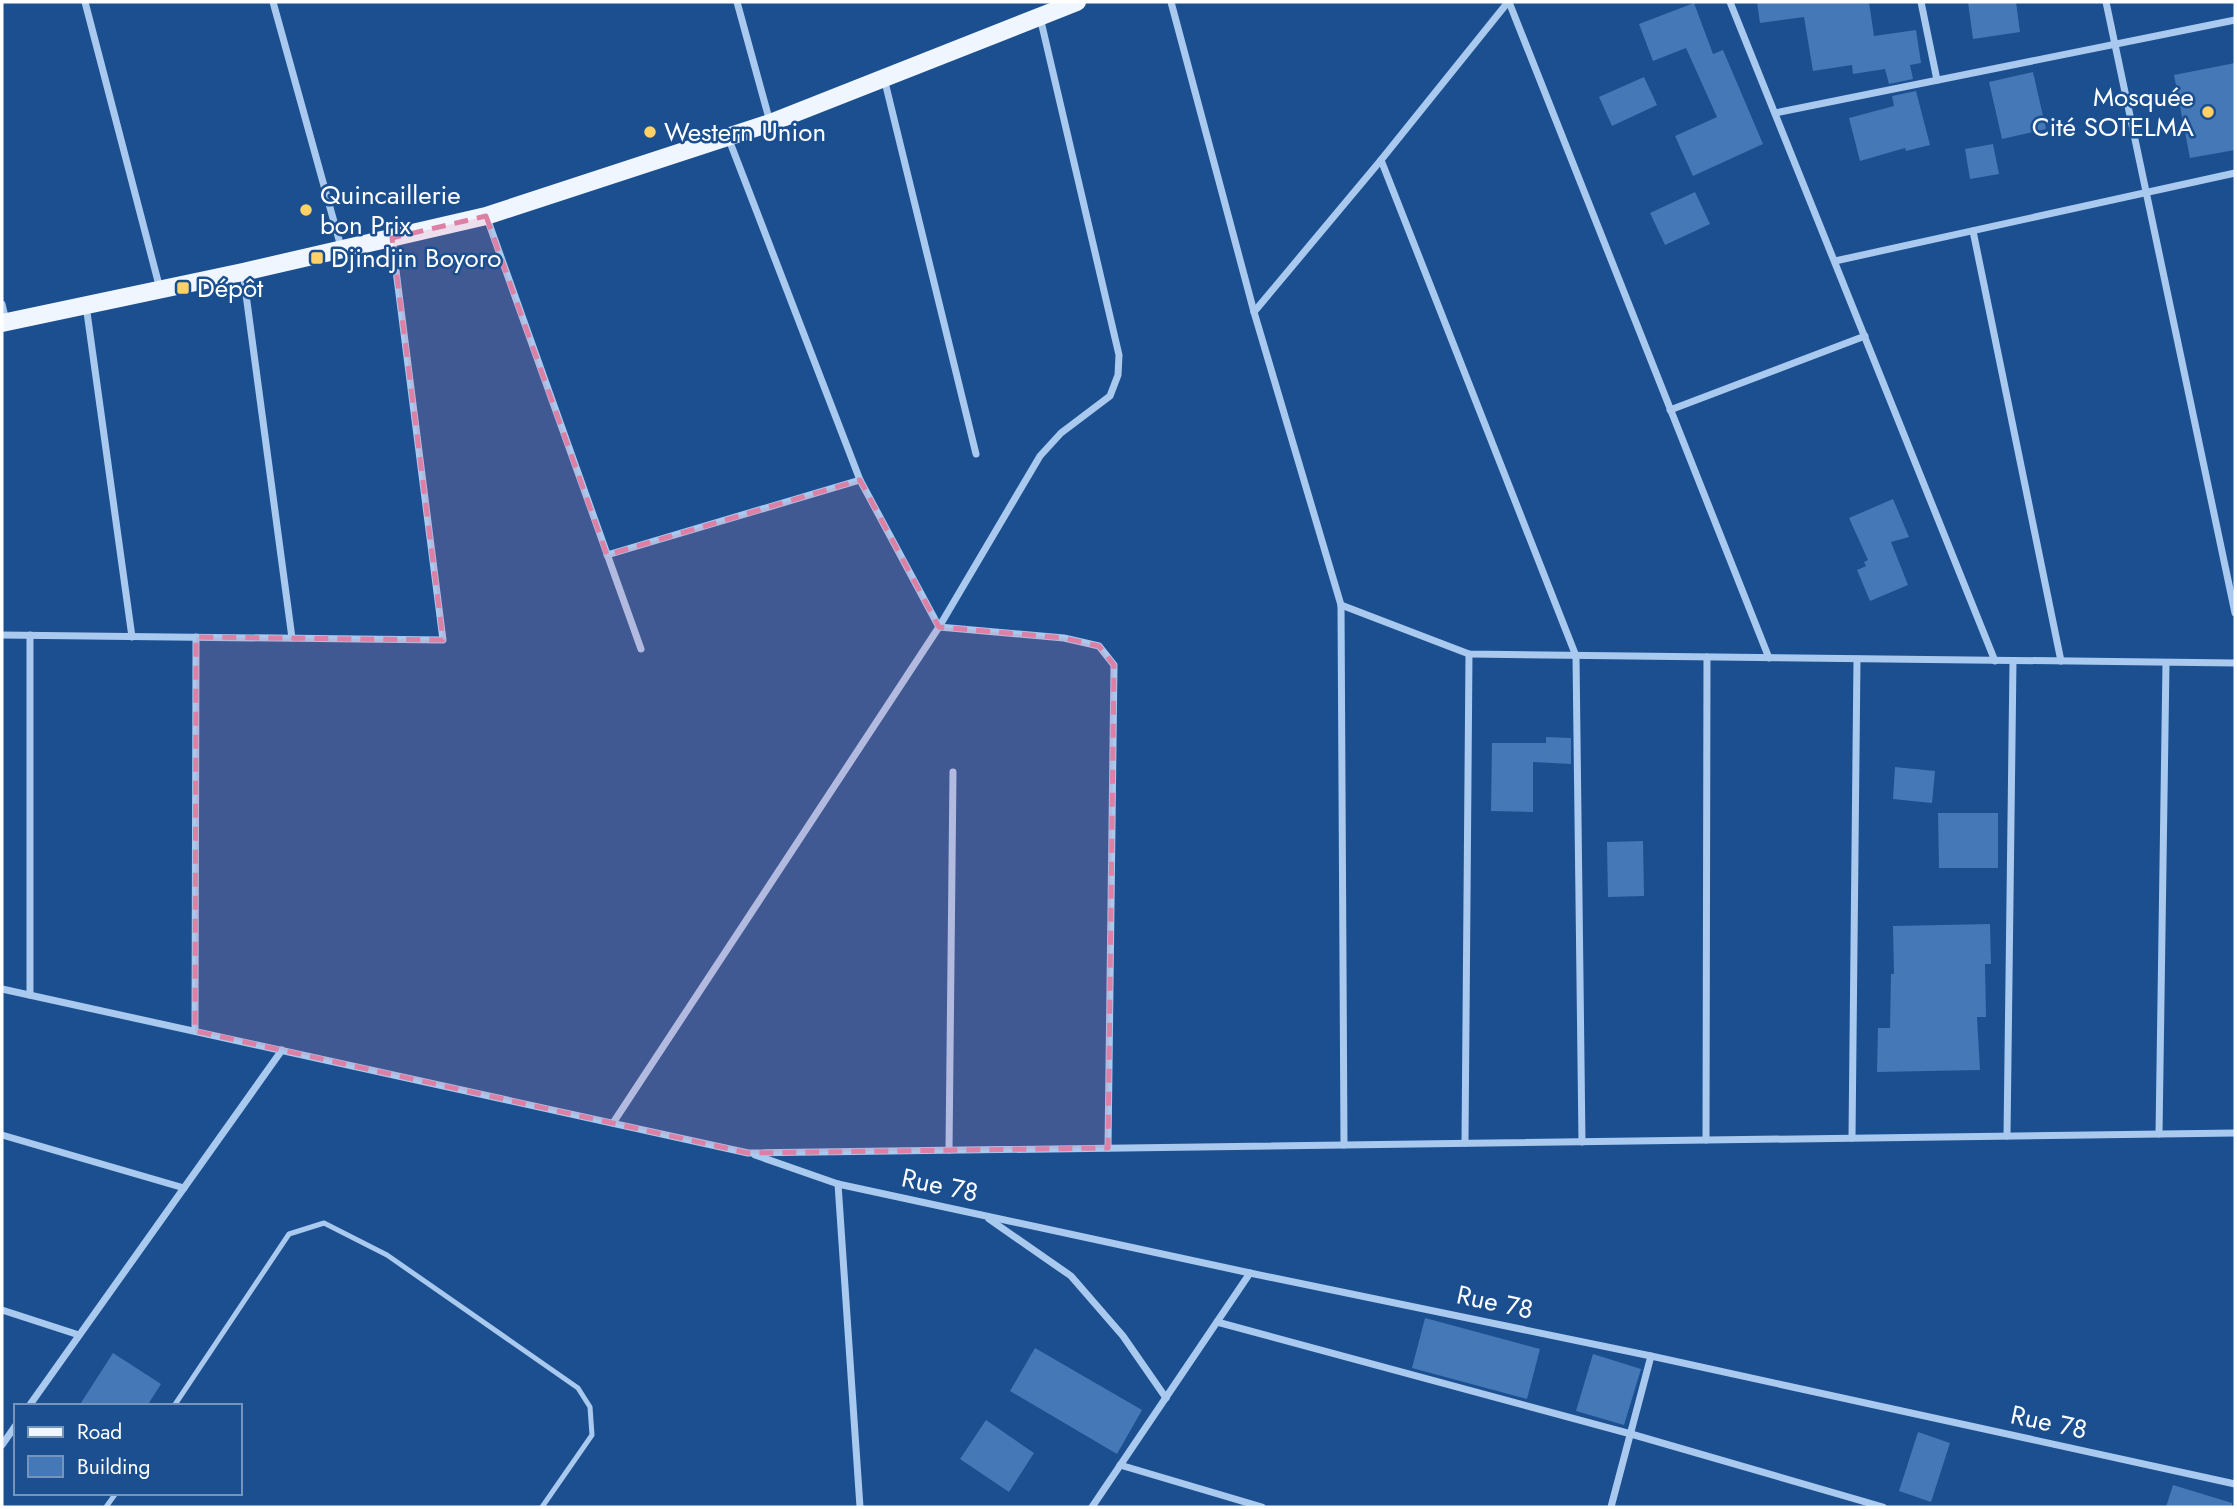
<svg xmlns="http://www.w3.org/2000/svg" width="2237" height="1509" font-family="Jost,sans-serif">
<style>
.building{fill:#4478b7}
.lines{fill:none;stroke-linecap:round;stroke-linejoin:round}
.service{stroke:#a9c9ee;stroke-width:5}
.minor{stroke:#a9c9ee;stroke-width:7}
.primary{stroke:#f0f6ff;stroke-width:18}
.marked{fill:#dd80a5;fill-opacity:0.2;stroke:#dd80a5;stroke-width:5;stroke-dasharray:14 9;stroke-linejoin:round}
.poi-dot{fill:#ffd166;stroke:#1b4f8f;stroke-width:2.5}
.labels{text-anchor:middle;stroke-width:5;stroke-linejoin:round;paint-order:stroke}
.poi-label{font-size:26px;fill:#fff;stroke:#1b4f8f;text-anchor:start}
.street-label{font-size:26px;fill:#fff;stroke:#1b4f8f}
</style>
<rect width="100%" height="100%" fill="#1b4f8f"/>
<g class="building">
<path d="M1757 2H1869L1874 36 1916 30 1921 63 1910 65 1913 79 1889 84 1885 69 1853 74 1852 65 1813 71 1804 17 1760 23Z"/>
<path d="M1968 2H2016L2020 32 1973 39Z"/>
<path d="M1694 3 1713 54 1723 50 1763 144 1693 176 1675 136 1717 117 1686 48 1653 61 1639 24Z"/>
<path d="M2235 63V150L2190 158 2174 75Z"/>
<path d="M2033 72 2046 129 2002 139 1989 82Z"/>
<path d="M1644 77 1657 105 1612 126 1599 97Z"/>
<path d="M1916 91 1930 145 1906 151 1905 148 1860 161 1849 118 1894 106 1892 96Z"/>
<path d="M1993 144 1999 174 1970 179 1965 149Z"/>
<path d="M1695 192 1710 224 1665 245 1650 213Z"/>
<path d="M1893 499 1909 537 1891 542 1908 585 1870 601 1857 570 1866 566 1864 562 1868 560 1849 518Z"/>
<path d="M1546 737 1571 738V764L1533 762V812L1491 811 1492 743H1546Z"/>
<path d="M1895 767 1935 771 1932 803 1893 799Z"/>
<path d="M1938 813H1998V868H1939Z"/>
<path d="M1643 841 1644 896 1608 897 1607 842Z"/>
<path d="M1990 924 1991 964H1985L1986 1017H1977L1980 1070 1877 1072 1878 1028H1890L1891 974H1894L1893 926Z"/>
<path d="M1425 1318 1540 1349 1527 1399 1412 1368Z"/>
<path d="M1035 1348 1142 1410 1117 1454 1010 1391Z"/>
<path d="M113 1353 161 1384 147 1406H79Z"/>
<path d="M1593 1354 1641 1369 1624 1425 1576 1411Z"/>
<path d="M986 1420 1034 1453 1009 1492 960 1459Z"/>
<path d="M1918 1432 1950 1443 1931 1502 1899 1491Z"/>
<path d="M2173 1485 2232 1503V1507H2166Z"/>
</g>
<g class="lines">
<g class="service">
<path d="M174 1406 289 1234 324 1223 387 1255 578 1388 590 1407 592 1435 542 1507"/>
<path d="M106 1507 116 1493"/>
</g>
<g class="minor">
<path d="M85 2 160 289"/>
<path d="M273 2 341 247"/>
<path d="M737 2 770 122"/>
<path d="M1171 2 1254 312 1341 605 1344 1145"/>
<path d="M1509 2 1769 658"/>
<path d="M1730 2 1995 661"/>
<path d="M1921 2 1937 80"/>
<path d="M2106 2 2235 613"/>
<path d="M884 78 976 454"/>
<path d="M1775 113 2235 20"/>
<path d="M728 137 860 480 939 627 1064 638 1099 646 1114 665 1108 1148"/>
<path d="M1381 160 1576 656 1582 1142"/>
<path d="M487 218 641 649"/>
<path d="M1973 231 2061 661"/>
<path d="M1835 261 2235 173"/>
<path d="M243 272 292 638"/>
<path d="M2 304 6 321"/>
<path d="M86 305 132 637"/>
<path d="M1254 312 1381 160 1508 2"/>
<path d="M1670 410 1865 336"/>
<path d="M607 555 860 480"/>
<path d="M1341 605 1469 654 2235 663"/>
<path d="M2 635 443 640 392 239"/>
<path d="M2 989 748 1153 2235 1133"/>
<path d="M30 995V635"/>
<path d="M195 1031 196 637"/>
<path d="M613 1123 939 627 1040 456 1061 433 1110 396 1118 375 1119 355 1040 17"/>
<path d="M2159 1134 2166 663"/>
<path d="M2 1135 184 1188"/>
<path d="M2007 1136 2013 661"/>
<path d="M1852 1138 1857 659"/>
<path d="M1706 1140 1707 657"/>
<path d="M1465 1143 1469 654"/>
<path d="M949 1150 953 772"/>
<path d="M755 1155 838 1184 1250 1273 1651 1356 2235 1484"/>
<path d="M838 1184 860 1507"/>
<path d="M989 1219 1071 1276 1123 1336 1166 1398"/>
<path d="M2 1310 79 1335"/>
<path d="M1217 1322 1631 1434 1883 1507"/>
<path d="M29 1406 282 1050"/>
<path d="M2 1445 16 1425"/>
<path d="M1120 1465 1262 1507"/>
<path d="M1092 1507 1250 1273"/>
<path d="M1611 1507 1651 1356"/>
</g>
<path class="primary" d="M2 323 243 272 486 216 770 123 1077 2"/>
</g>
<path class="marked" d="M486 216 607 555 860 480 939 627 1064 638 1099 646 1114 665 1108 1148 748 1153 195 1031 196 637 443 640 392 238Z"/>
<g class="poi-dot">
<circle cx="2208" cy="112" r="7"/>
<circle cx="650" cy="132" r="7"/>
<circle cx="306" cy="210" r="7"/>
<rect x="310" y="251" width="14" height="14" rx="3.5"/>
<rect x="176" y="281" width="14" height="14" rx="3.5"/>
</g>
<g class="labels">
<g class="poi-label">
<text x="2194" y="106" text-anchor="end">Mosquée<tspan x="2194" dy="30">Cité SOTELMA</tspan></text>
<text x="664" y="141">Western Union</text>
<text x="320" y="204">Quincaillerie<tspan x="320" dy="30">bon Prix</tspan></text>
<text x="331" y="267">Djindjin Boyoro</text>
<text x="197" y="297">Dépôt</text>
</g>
<g class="street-label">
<text transform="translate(940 1185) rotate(12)" y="9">Rue 78</text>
<text transform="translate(1495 1302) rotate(12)" y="9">Rue 78</text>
<text transform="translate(2049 1422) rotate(12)" y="9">Rue 78</text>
</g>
</g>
<rect width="2237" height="1509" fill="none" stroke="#ffffff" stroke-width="7"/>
<rect x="14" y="1404" width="228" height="91" fill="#1b4f8f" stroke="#7695bc" stroke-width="2"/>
<rect x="28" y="1427" width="35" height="10" fill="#f0f6ff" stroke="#7695bc" stroke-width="2"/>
<text x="77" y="1439" font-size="21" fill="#ffffff">Road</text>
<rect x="28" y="1456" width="35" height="21" fill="#4478b7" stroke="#7695bc" stroke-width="2"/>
<text x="77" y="1474" font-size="21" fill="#ffffff">Building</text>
</svg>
